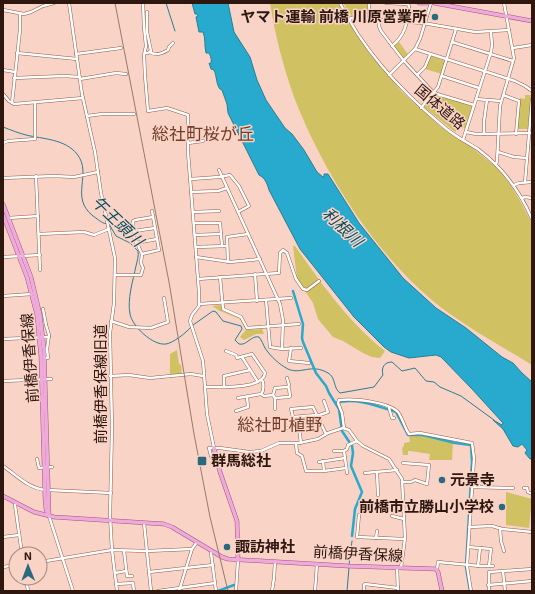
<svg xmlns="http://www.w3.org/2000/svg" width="535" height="594" font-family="'Exo 2','Noto Sans JP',sans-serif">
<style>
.green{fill:#d0c262}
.water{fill:#27aacd;stroke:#297e94}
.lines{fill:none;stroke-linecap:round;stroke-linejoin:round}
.stream{stroke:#297e94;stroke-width:1}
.canal{stroke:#27aacd;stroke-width:2.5}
.minor-casing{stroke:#915c48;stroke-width:3.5}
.major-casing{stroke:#a35281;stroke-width:4.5}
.minor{stroke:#fff;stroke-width:2.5}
.major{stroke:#eeaad8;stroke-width:3.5}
.rail{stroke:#97796e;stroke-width:1}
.poi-dot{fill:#296a7e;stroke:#f9d3c6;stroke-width:1.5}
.labels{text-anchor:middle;stroke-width:3;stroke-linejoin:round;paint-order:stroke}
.poi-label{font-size:15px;font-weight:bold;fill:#2d170f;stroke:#f9d3c6;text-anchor:start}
.street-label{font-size:15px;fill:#2d170f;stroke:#f9d3c6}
.water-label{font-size:16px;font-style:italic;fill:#004b5d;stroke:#f9d3c6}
.quarter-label{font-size:17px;fill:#6f3d2a;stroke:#f9d3c6}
</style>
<rect width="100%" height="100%" fill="#f9d3c6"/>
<g class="green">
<path d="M270 3H338L369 53 402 92 441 127 470 146 497 168 511 185 524 208 532 224V365C500 345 462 325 433 301 373 251 322 170 294 97 283 66 275 35 270 3Z"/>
<path d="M343 3H368V16L366 17 351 16Z"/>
<path d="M399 42 408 54 403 59 394 46Z"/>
<path d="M431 56 445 61 442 74 425 69Z"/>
<path d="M435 94 471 106 472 107 465 129 460 126 455 132 424 107Z"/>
<path d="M525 95H531L528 129H518L520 98 525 99Z"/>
<path d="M293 246H295C321 283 349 323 385 351L380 358 372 357 363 353 343 341 333 337 318 319 313 303 305 291 301 289 302 287 297 278Z"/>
<path d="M221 305 223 311 241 318 247 330 262 329 264 334H256L244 340 240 337 246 330 240 319 220 311 212 306Z"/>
<path d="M177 350 179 364 181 365 182 375 170 376V354Z"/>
<path d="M420 435 453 443 452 460H429L430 454 410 451H408V455H403L402 448 404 446V443L410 442 409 436Z"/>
<path d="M506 492 532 499 529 528 506 525Z"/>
</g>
<path class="water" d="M192 3H228L234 32 250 57 257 80 266 100 285 128 292 134 304 150 317 172 323 177H324V174H328L359 223 403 278 436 308 466 328 502 357 513 363 522 373 532 382V459H530L525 453 527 450 522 444 518 447 513 446 503 429 493 420 502 425 503 423 472 389 441 357 436 355 409 358 391 352 384 347 354 317 300 249 269 190C267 183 265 178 259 175L228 113 227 104 222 90 220 89C216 84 217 77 214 70L211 69 209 63 210 64C213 60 210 56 209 53H206C204 45 206 39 203 32H199L196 17 198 16 197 14H195Z"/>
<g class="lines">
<g class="stream">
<path d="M166 3 175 31"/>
<path d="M3 127C11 130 18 133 26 135 43 139 65 139 77 154 93 174 69 197 93 216 99 220 102 224 109 224L116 236 130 243 138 251C139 256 137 261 136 266 133 280 127 300 130 314 132 326 153 346 166 344 173 343 186 333 191 327"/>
<path d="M193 325 213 311 216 312 223 321 241 326 242 329 235 340 239 344C247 346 251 335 259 337 262 341 263 344 265 348 270 356 280 365 288 369 301 375 311 363 328 373 336 377 333 388 340 393L374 387 383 375C381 368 384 362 392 362L402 371 415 368 426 381 434 382 440 387 461 396 494 420"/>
<path d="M349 565 352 541"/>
<path d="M347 591 349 568"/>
</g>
<g class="canal">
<path d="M293 291 303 324 302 338 303 342 316 373 326 386 329 393 339 409 342 431 352 446 353 453 351 466 362 492 355 509 352 536"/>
<path d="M336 403C356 397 377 406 396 412L408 435H423L455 443 471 445 472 462 466 567 470 591"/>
<path d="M218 591 234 585"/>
</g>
<defs>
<g id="minor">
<path d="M69 3 82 94 95 152 101 193 115 258 114 303 110 333 112 428 110 516 112 550 117 591"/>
<path d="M143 3 144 27 146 46 144 55 145 76 148 111 167 108 188 115V152L199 292V306L192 315 190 321 203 361 207 414 214 448"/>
<path d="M340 3C364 52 402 92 443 126 454 136 467 142 479 150 504 169 520 191 532 219"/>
<path d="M386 3 408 4 409 6C407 22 406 35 392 46"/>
<path d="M3 10 24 14 31 12 43 6 54 3"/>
<path d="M369 18V3"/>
<path d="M349 19 352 18 423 23 475 32 509 30"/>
<path d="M379 19V26L381 31 404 61 432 91 437 94 474 105"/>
<path d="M452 42 513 61"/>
<path d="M513 48 532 45"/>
<path d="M415 49 515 81 525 86 532 91"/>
<path d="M150 52C155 56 163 53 168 50L169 47 173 43"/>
<path d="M17 53 77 59"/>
<path d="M145 53H148L151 51 147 32V12"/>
<path d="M76 54 121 48"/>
<path d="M3 70 15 72"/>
<path d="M389 75 415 49 420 39 431 3"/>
<path d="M417 75 425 67 430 55"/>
<path d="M442 76 479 88"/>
<path d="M14 78 64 76 80 77"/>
<path d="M80 79 116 73 126 74"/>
<path d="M3 94 9 101 14 104 83 98"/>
<path d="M503 95 519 101 516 134"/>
<path d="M476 99 501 101"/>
<path d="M12 103 20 30V14"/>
<path d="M421 108 438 87 456 29"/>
<path d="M87 116 102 114H134"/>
<path d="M466 132 476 134 532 133"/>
<path d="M484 134V121L487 100"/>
<path d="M463 140 491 52 492 45 491 32"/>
<path d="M3 143 8 141 35 139V103"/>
<path d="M188 143 203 141"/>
<path d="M498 152 514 157 527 158"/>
<path d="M496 164 497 161 500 106 514 58 504 3"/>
<path d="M219 170 280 304 283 320 282 349"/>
<path d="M36 176 40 270"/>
<path d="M3 178 54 176 74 177 98 172"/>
<path d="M191 179 219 177 230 175 239 186 249 206 238 212"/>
<path d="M525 182 532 99"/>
<path d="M514 185 519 183 532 182"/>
<path d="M191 192 218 191 227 188"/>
<path d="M522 198 525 197 532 198"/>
<path d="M193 212 219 211"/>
<path d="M8 218 38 216"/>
<path d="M194 223H220L222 246"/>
<path d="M134 231 155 228"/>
<path d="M39 234 84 232 94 235 109 229"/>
<path d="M195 235 221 234"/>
<path d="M136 243 157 239"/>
<path d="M196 247 227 246"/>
<path d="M142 254 159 250 152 211"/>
<path d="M3 257 40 255"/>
<path d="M196 257 230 262 260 259"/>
<path d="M228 262 227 237 248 234"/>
<path d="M255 274 257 301"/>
<path d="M115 275H141L143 268 141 263 142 254 134 237 133 221 135 220 153 217"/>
<path d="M220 277 223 309 241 317 247 328 299 324"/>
<path d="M198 279 279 273 280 253 283 250 287 253 296 279 303 289 307 290 319 281"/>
<path d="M3 296 32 294"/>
<path d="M266 300 270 347 282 349 301 348"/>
<path d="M199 304 291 298"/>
<path d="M43 309 46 325 49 335 47 349 48 358H44"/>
<path d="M111 321 129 327 151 328 168 322 164 298"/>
<path d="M3 339 49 337"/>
<path d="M291 348 289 361 309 363"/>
<path d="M242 357 258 382"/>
<path d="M110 376 129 375 150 378 191 374 203 376"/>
<path d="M287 378 289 385 288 387"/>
<path d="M3 381 51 379"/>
<path d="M205 387C218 387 263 390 265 373L252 354 237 358 236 355 226 351"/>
<path d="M224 387V376L250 370"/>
<path d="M261 394 264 396 273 395 275 398 289 397 290 396 289 388 287 387 275 388 273 395"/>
<path d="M238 398 261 394C264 391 264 383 262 380"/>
<path d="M275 398V409"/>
<path d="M389 408 392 418H394"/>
<path d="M236 411 248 407 247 397"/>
<path d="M316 415 293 417 291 409 313 407 326 434"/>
<path d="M307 416 308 424"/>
<path d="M317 416 328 412 324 401"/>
<path d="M286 428 299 427 301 443"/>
<path d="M344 428 342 413 338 403 339 400C353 398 387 402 397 411 401 414 405 429 409 434L420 433 472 443 474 458 467 566 471 591"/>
<path d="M296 444 297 453 302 456 306 471H324L346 468"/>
<path d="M334 451H344"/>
<path d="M215 455 211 456 209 448H220L249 452 261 451 279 443H299L318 439 328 433 343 428 349 430 357 441 363 446 389 459 402 479 405 538 401 568"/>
<path d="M37 459 39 468 52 467"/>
<path d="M323 461 324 471"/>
<path d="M319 462 345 458"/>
<path d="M3 466C16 475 28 488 45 490"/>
<path d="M377 472 378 495"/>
<path d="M347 473 344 451 347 449 348 445 357 441"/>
<path d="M365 473 397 470"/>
<path d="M403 482H411L415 480 427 484 429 465 403 463"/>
<path d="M472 487 513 488"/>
<path d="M524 488H527L528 492 532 494"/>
<path d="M48 490 111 493"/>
<path d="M16 503 15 505 22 554"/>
<path d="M359 515 357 537 404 539"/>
<path d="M49 516 73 591"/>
<path d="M392 516 404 519"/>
<path d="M144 523 151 591"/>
<path d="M469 527 492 526 502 529 532 532"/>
<path d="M500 528 501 541 504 551"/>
<path d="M3 537 19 535"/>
<path d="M376 538 377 531"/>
<path d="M468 547 491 549 489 566"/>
<path d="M124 551 127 576H132"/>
<path d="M212 551 211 553 216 591"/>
<path d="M40 562 112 550 147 551 192 549"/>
<path d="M478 566 480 548"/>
<path d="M3 567 16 565"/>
<path d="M397 567 398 591"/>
<path d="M437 569 438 562 480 566H493"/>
<path d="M503 571 505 591"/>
<path d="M149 572 213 565"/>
<path d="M115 573 126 571"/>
<path d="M26 578 28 591"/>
<path d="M116 584 133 583 134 591"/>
<path d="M488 585 532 581"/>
<path d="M158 591 215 583"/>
<path d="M179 591 192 549 197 542"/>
<path d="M236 591 238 560"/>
<path d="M272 591 274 578 275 562"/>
<path d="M315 591 317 564"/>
<path d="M364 591V585L365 584 398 588"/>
<path d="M489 591V572L532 569"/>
</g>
<g id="major">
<path d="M419 3H430"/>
<path d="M434 3 532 21"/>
<path d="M3 204 31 277 40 315 44 349 49 516"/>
<path d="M3 215 27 277 37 315 41 356 45 497 46 509 48 515"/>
<path d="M214 448 220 472 237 521 238 560"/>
<path d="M3 496 34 512 54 517 164 524 172 527 222 557 228 559 348 566 436 569 438 572 442 591"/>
</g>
</defs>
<use href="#minor" class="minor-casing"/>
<use href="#major" class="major-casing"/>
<use href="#minor" class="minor"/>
<use href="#major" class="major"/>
<path class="rail" d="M115 3 169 282 194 434 210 517 228 591"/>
</g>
<g class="poi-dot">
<circle cx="435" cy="17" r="4"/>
<rect x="197" y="456" width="10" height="10" rx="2"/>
<circle cx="442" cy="480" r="4"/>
<circle cx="502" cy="507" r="4"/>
<circle cx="227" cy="547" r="4"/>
</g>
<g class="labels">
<g class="poi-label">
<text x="427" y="22" text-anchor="end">ヤマト運輸 前橋 川原営業所</text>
<text x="211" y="466">群馬総社</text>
<text x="450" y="485">元景寺</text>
<text x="494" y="512" text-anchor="end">前橋市立勝山小学校</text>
<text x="235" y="552">諏訪神社</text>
</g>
<g class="street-label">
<text transform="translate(440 107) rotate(40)" y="5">国体道路</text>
<text transform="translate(30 358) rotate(-94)" y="5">前橋伊香保線</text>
<text transform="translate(101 384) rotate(-90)" y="5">前橋伊香保線旧道</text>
<text transform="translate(358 554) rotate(3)" y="5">前橋伊香保線</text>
</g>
<g class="water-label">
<text transform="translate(118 221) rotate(44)" y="6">午王頭川</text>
<text transform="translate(343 227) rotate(44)" y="6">利根川</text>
</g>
<g class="quarter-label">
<text x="203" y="140">総社町桜が丘</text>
<text x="280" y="431">総社町植野</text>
</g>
</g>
<rect width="535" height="594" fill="none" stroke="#2d170f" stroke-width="8"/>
<g transform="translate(28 566) rotate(359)"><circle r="19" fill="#f9d3c6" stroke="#a7887d"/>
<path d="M0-3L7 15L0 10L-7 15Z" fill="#296a7e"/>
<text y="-6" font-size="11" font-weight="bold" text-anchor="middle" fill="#2d170f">N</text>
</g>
</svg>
